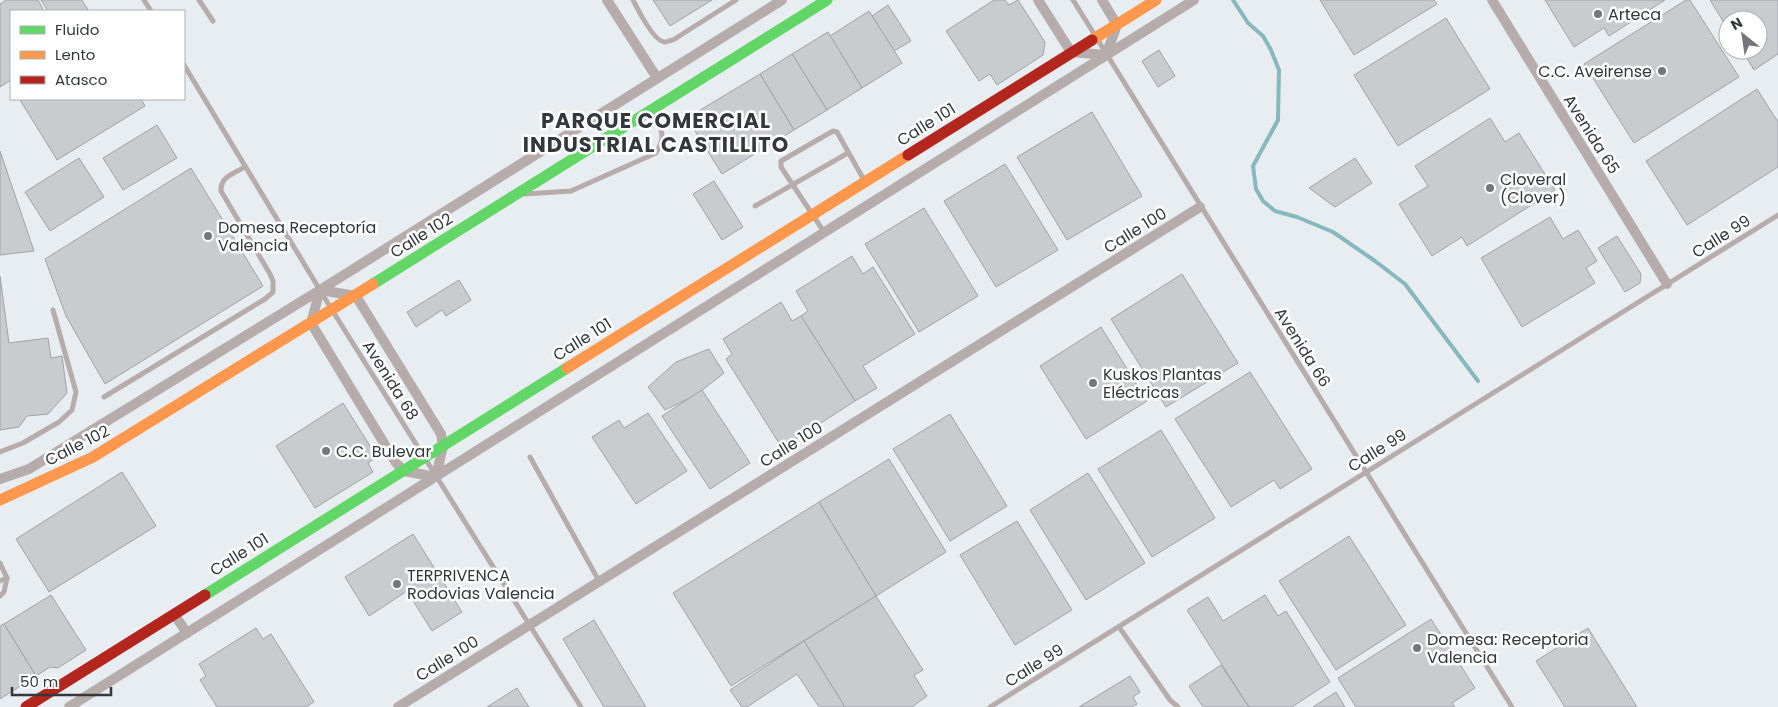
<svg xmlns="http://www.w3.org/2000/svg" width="1778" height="707" font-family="Poppins,sans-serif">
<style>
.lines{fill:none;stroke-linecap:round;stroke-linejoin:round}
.stream{stroke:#87b8bb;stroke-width:4}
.building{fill:#c8cccf;stroke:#9fa3a7}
.lane{stroke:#b6acab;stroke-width:5}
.street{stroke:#b6acab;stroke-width:10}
.fast{stroke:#63d668;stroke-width:11}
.slow{stroke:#ff974d;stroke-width:11}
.jam{stroke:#b3261e;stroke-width:11}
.poi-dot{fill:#73777c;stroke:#fff;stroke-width:2}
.labels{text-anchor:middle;stroke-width:5;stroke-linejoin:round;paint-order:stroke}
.poi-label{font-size:16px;fill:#34383c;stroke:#fff;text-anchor:start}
.street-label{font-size:16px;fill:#34383c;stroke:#fff}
.district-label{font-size:21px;font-weight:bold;letter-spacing:1px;fill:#34383c;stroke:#fff}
</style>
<rect width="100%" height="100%" fill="#e8edf2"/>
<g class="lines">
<path class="stream" d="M1233 0 1248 23 1263 36 1271 50 1279 70 1278 120 1253 166 1256 189 1263 201 1275 211 1297 217 1333 232 1375 261 1405 284 1478 381"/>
</g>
<g class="building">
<path d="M6 0H38L44 11H11V80L0 87V4Z"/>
<path d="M41 0H82L89 11H48Z"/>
<path d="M653 0H712L670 26Z"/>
<path d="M994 0H1005L1009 5 1018 0 1045 42 1043 55 997 85 990 74 979 81 946 31Z"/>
<path d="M1320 0H1434L1437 4 1354 55Z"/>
<path d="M1545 0H1665L1609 36 1604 28 1574 47Z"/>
<path d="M1686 0H1690L1739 77 1634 143 1584 64Z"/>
<path d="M1710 0H1778V54L1754 70 1742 50H1758V20H1728V29Z"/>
<path d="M888 5 911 41 894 51 872 16Z"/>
<path d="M869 11 902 63 862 88 830 36Z"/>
<path d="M1446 18 1490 89 1398 146 1354 75Z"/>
<path d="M828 32 862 88 827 110 792 54Z"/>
<path d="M1159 50 1175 76 1158 87 1142 61Z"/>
<path d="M792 54 827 110 794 130 760 74Z"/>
<path d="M760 74 794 130 722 174 687 118Z"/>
<path d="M1757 89 1778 122V167L1687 225 1646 161Z"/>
<path d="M23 99H141L145 106 57 160 20 100Z"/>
<path d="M1092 112 1142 196 1067 240 1017 157Z"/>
<path d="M1490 118 1505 142 1519 133 1555 190 1467 246 1462 237 1432 256 1399 204 1428 186 1415 166Z"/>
<path d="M157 125 177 158 123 190 103 158Z"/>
<path d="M0 151 34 251 0 255Z"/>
<path d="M79 158 104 197 50 231 25 192Z"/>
<path d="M1355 158 1372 183 1335 207 1309 188Z"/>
<path d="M1005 164 1058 250 996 287 944 201Z"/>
<path d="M191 168 263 286 105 384 66 316 45 259Z"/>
<path d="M714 181 743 227 722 240 693 194Z"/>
<path d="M924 208 978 296 919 332 865 244Z"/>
<path d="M1550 217 1563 239 1578 230 1597 261 1586 268 1595 283 1522 327 1481 258Z"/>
<path d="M1617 236 1641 274 1640 283 1625 292 1598 248Z"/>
<path d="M852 256 863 274 873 267 915 334 863 366 877 388 855 401 801 316 808 311 796 291Z"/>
<path d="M1182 274 1238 363 1166 407 1111 319Z"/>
<path d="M0 276 9 343 48 338 51 358 62 356 67 393 48 414 27 416 19 427 0 430Z"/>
<path d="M459 280 471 300 446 316 442 310 416 327 407 312Z"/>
<path d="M781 302 792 321 801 316 855 401 782 448 726 359 732 354 723 339Z"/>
<path d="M1101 327 1147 401 1086 439 1040 366Z"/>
<path d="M709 349 724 373 696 395 665 410 648 387 676 362Z"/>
<path d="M1250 372 1312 469 1280 489 1274 480 1231 507 1175 419Z"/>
<path d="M702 390 750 463 710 489 662 416Z"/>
<path d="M343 403 377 457 368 463 373 472 315 508 276 446Z"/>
<path d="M648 413 687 471 636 504 592 437 619 420 624 428Z"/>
<path d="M950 414 1007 506 950 541 893 449Z"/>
<path d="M1161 430 1215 518 1152 557 1098 469Z"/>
<path d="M889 459 946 552 876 596 819 502Z"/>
<path d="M122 472 156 526 49 592 16 539Z"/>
<path d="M1088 473 1145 563 1086 600 1030 510Z"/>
<path d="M819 502 876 596 731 686 673 593Z"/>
<path d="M1017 521 1072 610 1015 645 960 555Z"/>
<path d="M413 534 462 612 432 631 407 591 369 616 345 577Z"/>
<path d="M1349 536 1406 625 1336 670 1279 581Z"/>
<path d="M51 595 86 650 58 668 50 667 36 676 4 624Z"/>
<path d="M1265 595 1278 616 1286 611 1330 682 1292 707H1249L1187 610 1208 597 1223 621Z"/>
<path d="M876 596 923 670 914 675 927 696 912 707H845L804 641Z"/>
<path d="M1431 619 1475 688 1452 703 1455 707H1356L1338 678Z"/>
<path d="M594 620 646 707H604L563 639Z"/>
<path d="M4 624 36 676 0 699V626Z"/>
<path d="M256 628 263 639 271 634 314 702 306 707H217L200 680 206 676 199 664Z"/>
<path d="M1588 628 1637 707H1565L1536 661Z"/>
<path d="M804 641 845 707H819L797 674 747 707H742L730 690Z"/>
<path d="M1221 665 1249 707H1203L1189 686Z"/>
<path d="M1130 676 1140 692 1133 697 1137 704 1132 707H1079Z"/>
<path d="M517 688 529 707H487Z"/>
<path d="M1336 692 1345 707H1313Z"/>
</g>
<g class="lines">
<g class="lane">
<path d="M144 0 151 11"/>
<path d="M199 0 213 21"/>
<path d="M633 0C638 10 654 42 665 42 667 42 671 40 673 40L736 0"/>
<path d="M1073 0 1512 707"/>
<path d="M184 65 332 310 581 707"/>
<path d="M525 194 571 191 656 153C667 135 661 130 654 112"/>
<path d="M755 206 848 153"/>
<path d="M824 232 781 167V161L833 131 837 132 864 180"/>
<path d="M104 397 265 299 273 292V281L270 274 221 191C220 177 234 173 245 167"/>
<path d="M0 452 23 443 59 422 72 410 76 392 53 310"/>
<path d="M530 457 599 581"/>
<path d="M0 563 7 578 0 581"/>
<path d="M0 596 4 592 7 578"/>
<path d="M1119 627 1170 700 1178 707"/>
<path d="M990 707 1778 215"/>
</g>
<g class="street">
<path d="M607 0 657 78"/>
<path d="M1038 0 1071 52 1106 55 1117 25 1102 0"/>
<path d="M1492 0 1667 284"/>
<path d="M320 290 356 296 441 434 443 446 436 477 404 471 396 463 311 323Z"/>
<path d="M0 479 29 469 320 290 782 0"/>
<path d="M174 614 187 633"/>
<path d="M69 707 1194 0"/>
<path d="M398 707 1200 207"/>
</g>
<g class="fast">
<path d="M373 284 827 0"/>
<path d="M205 595 567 368"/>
</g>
<g class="slow">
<path d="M1092 40 1156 0"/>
<path d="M567 368 908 155"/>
<path d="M0 500 93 457 373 284"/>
</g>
<g class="jam">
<path d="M908 155 1092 40"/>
<path d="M26 707 205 595"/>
</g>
</g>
<g class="poi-dot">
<circle cx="1598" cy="14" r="5"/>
<circle cx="1662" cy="71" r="5"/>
<circle cx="1490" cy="188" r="5"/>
<circle cx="208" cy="236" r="5"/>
<circle cx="1093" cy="383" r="5"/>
<circle cx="326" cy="451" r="5"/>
<circle cx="397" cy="584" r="5"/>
<circle cx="1417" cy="648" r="5"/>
</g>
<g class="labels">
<g class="poi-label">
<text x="1608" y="20">Arteca</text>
<text x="1652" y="77" text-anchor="end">C.C. Aveirense</text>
<text x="1500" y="185">Cloveral<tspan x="1500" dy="18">(Clover)</tspan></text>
<text x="218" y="233">Domesa Receptoría<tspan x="218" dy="18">Valencia</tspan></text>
<text x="1103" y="380">Kuskos Plantas<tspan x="1103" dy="18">Eléctricas</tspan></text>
<text x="336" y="457">C.C. Bulevar</text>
<text x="407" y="581">TERPRIVENCA<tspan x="407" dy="18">Rodovias Valencia</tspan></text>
<text x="1427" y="645">Domesa: Receptoria<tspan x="1427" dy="18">Valencia</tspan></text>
</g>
<g class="street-label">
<text transform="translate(926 124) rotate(-32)" y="6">Calle 101</text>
<text transform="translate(1592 134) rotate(58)" y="6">Avenida 65</text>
<text transform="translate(1135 230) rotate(-32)" y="6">Calle 100</text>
<text transform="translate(421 235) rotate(-32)" y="6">Calle 102</text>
<text transform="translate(1721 236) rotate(-32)" y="6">Calle 99</text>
<text transform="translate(582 339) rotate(-32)" y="6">Calle 101</text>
<text transform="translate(1303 347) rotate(58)" y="6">Avenida 66</text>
<text transform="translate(391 380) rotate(58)" y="6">Avenida 68</text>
<text transform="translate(791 444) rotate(-32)" y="6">Calle 100</text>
<text transform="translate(77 445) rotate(-27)" y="6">Calle 102</text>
<text transform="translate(1377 450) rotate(-32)" y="6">Calle 99</text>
<text transform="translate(239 554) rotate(-32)" y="6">Calle 101</text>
<text transform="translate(447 658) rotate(-32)" y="6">Calle 100</text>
<text transform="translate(1034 665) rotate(-32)" y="6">Calle 99</text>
</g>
<g class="district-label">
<text x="656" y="128">PARQUE COMERCIAL<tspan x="656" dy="24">INDUSTRIAL CASTILLITO</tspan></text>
</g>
</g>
<rect x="10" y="10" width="175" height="90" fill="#ffffff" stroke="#aeafb1"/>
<rect x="20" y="26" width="25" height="8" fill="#63d668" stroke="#aeafb1"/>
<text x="55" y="35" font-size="15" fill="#34383c">Fluido</text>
<rect x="20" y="51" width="25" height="8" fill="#ff974d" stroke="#aeafb1"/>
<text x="55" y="60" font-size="15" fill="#34383c">Lento</text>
<rect x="20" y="76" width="25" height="8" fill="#b3261e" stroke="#aeafb1"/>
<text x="55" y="85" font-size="15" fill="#34383c">Atasco</text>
<g transform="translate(1743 35) rotate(330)"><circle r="24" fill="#ffffff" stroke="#aeafb1"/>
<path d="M0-4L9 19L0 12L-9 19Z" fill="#73777c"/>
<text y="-8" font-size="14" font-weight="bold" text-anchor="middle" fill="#34383c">N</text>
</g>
<path d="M12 687v8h99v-8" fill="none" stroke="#34383c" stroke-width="2.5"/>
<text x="20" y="687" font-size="15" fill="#34383c" stroke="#ffffff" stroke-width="4" paint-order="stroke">50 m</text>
</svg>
